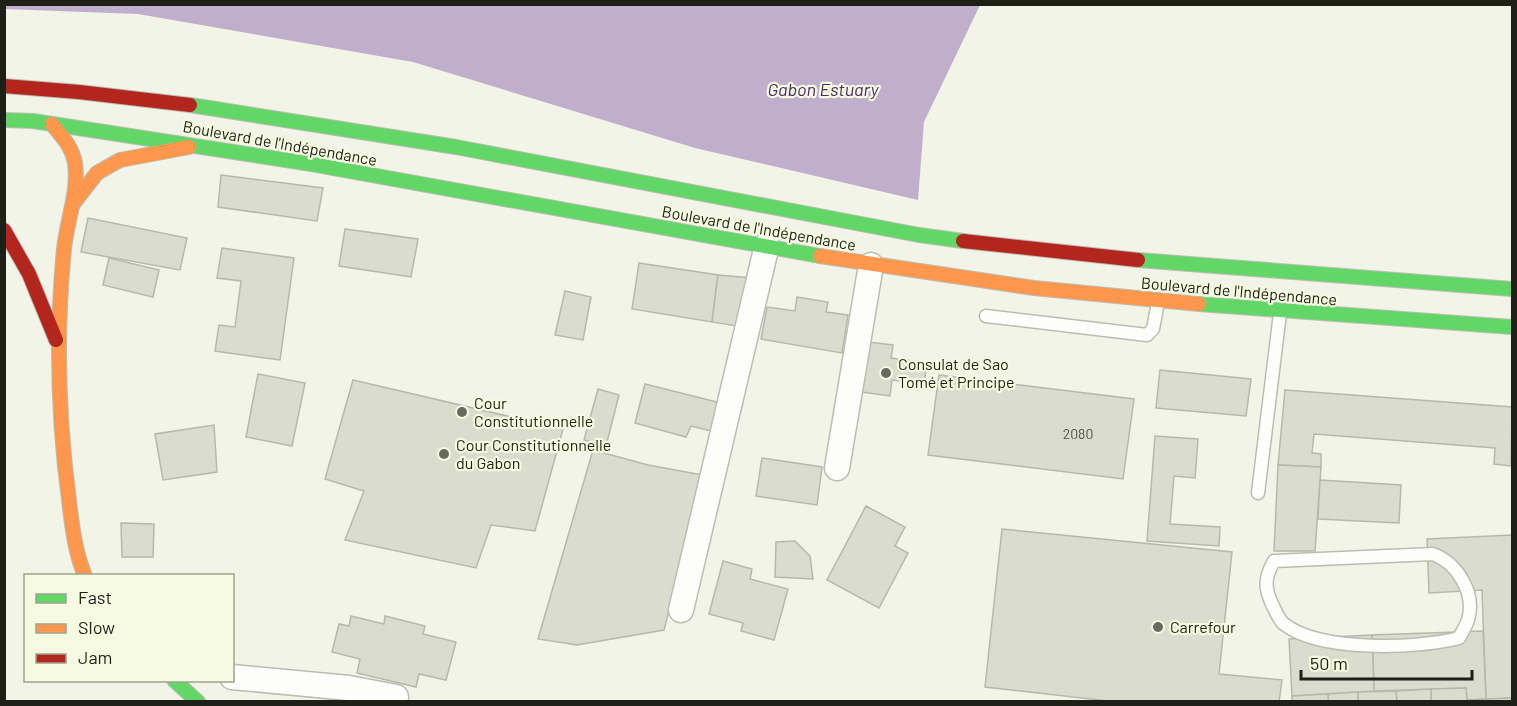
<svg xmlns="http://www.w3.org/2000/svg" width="1517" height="706" font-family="Barlow,sans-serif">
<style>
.water{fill:#bfafcc}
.building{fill:#daddcd;stroke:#b6b8ae;stroke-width:1.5}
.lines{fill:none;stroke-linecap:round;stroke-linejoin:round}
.lane-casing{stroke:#bbbdb3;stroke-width:15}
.street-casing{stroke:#bbbdb3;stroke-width:27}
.fast-casing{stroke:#bbbdb3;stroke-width:16}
.slow-casing{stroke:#bbbdb3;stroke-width:16}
.jam-casing{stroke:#bbbdb3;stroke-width:16}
.lane{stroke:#fdfdfb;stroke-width:12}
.street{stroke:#fdfdfb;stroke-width:24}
.fast{stroke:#63d668;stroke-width:14}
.slow{stroke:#ff974d;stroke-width:14}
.jam{stroke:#b3261e;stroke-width:14}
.poi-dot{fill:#686a60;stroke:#f5fae1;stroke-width:2}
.labels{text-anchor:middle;stroke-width:4.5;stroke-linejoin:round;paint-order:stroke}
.number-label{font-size:14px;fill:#4d4e44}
.street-label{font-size:16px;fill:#1e1f17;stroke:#f5fae1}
.poi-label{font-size:16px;fill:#1e1f17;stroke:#f5fae1;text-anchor:start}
.water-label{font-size:18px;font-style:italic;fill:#4a2a65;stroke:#f5fae1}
</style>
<rect width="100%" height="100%" fill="#f2f4e7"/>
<path class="water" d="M5 4H980V5L924 122 918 200 695 148 413 62 138 14 5 9Z"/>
<g class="building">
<path d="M221 175 323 188 317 221 218 207Z"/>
<path d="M88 218 187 238 180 270 81 252Z"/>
<path d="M345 229 418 239 411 277 339 266Z"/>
<path d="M222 248 294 258 280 360 215 351 219 325 235 327 241 281 217 278Z"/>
<path d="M109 258 159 270 153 297 103 285Z"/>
<path d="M639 263 718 275 712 322 632 309Z"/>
<path d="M718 275 752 278 743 327 712 322Z"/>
<path d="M565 291 591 297 583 340 555 335Z"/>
<path d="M797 297 828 302 826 312 848 315 842 353 761 339 767 307 795 311Z"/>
<path d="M868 342 893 345 891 358 927 363 924 384 892 380 890 396 862 392Z"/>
<path d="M1160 370 1251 379 1246 416 1156 408Z"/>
<path d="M258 374 305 383 292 446 246 437Z"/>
<path d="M939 375 1134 399 1123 479 928 455Z"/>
<path d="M353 380 563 429 535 531 491 525 476 568 345 540 364 491 325 479Z"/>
<path d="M645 384 721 403 716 432 691 426 686 437 635 423Z"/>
<path d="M598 389 619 395 606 446 584 440Z"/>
<path d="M1285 390 1512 407 1511 466 1494 464 1495 448 1314 434 1312 453 1321 454V467L1278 465Z"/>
<path d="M214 425 217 472 163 480 155 434Z"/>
<path d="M1155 436 1198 439 1195 478 1174 476 1170 524 1220 527 1219 546 1147 541Z"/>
<path d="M593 450 648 465 703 475 664 630 577 645 538 639Z"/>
<path d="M762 458 822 467 817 505 756 496Z"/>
<path d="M1278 465 1321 467 1315 551H1274Z"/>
<path d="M1320 480 1401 485 1399 523 1318 519Z"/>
<path d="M866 506 905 527 895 546 908 553 879 608 827 580Z"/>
<path d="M121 523 154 524 153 557H122Z"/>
<path d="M1002 529 1232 552 1219 674 1282 680 1279 702H1117L985 687Z"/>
<path d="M1512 535V698L1486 699 1482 590 1429 593 1427 539Z"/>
<path d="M795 541 810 556 813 579 775 577 776 542Z"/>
<path d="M723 561 752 569 750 579 788 589 774 640 741 631 743 623 709 614Z"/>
<path d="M351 616 384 624 385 616 425 626 423 634 456 642 446 680 419 674 416 687 357 673 360 659 332 652 339 624 349 626Z"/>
<path d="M1483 631 1486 699 1467 700 1466 688 1374 691 1372 635Z"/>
<path d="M1372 635 1374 691 1292 696 1289 639Z"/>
<path d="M1466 688 1467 702H1431V689Z"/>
<path d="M1431 689V702H1397L1396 691Z"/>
<path d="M1396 691 1397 702H1358V692Z"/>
<path d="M1358 692V702H1328V694Z"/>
<path d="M1328 694V702H1292V696Z"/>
<path d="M1512 698V702H1467V700Z"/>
</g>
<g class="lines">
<defs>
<g id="lane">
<path d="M986 316 1147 335 1153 329 1158 302"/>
<path d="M1258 493 1280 313"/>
<path d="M1433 554C1457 563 1476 593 1468 620 1466 626 1462 632 1459 638 1417 649 1320 652 1284 624 1279 620 1275 610 1272 604 1264 587 1265 577 1274 561Z"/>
</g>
<g id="street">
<path d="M837 468 871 265"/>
<path d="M681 610 767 245"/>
<path d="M232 677 349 688 396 697"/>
</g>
<g id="fast">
<path d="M190 105 456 147 919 235 963 241"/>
<path d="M4 120 33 121 305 163 820 256"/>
<path d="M1138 260 1512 289"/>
<path d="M1199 304 1512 327"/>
<path d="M174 680 198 702"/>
</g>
<g id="slow">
<path d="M52 124C62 137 72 146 75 163 79 191 67 220 64 249 56 331 58 418 69 500 72 526 75 552 85 576"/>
<path d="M73 204 97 173 120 160 189 147"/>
<path d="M820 256 1034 288 1199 304"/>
</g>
<g id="jam">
<path d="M4 86 79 92 190 105"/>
<path d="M4 230 29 274 56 340"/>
<path d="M963 241 1138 260"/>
</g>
</defs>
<use href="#lane" class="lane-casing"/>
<use href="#street" class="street-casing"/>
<use href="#fast" class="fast-casing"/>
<use href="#slow" class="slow-casing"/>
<use href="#jam" class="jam-casing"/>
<use href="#lane" class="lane"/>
<use href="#street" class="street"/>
<use href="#fast" class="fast"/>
<use href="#slow" class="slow"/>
<use href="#jam" class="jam"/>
</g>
<g class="poi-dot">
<circle cx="886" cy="373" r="6"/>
<circle cx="462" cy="412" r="6"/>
<circle cx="444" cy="454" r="6"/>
<circle cx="1158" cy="627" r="6"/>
</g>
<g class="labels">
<g class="number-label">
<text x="1078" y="439">2080</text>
</g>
<g class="street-label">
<text transform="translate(280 143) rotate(10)" y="6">Boulevard de l'Indépendance</text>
<text transform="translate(759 228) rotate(10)" y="6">Boulevard de l'Indépendance</text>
<text transform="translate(1239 291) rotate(5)" y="6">Boulevard de l'Indépendance</text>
</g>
<g class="poi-label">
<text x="898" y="370">Consulat de Sao<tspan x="898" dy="18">Tomé et Principe</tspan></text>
<text x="474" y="409">Cour<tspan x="474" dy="18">Constitutionnelle</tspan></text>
<text x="456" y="451">Cour Constitutionnelle<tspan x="456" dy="18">du Gabon</tspan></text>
<text x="1170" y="633">Carrefour</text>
</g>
<g class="water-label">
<text x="823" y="96">Gabon Estuary</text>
</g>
</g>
<rect width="1517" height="706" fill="none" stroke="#1e1f17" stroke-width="12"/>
<rect x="24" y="574" width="210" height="108" fill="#f5fae1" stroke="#9fa290" stroke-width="1.5"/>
<rect x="36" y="594" width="30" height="9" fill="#63d668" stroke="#9fa290" stroke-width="1.5"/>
<text x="78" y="604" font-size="18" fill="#1e1f17">Fast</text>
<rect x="36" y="624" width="30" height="9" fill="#ff974d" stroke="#9fa290" stroke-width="1.5"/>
<text x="78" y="634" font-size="18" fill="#1e1f17">Slow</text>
<rect x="36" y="654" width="30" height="9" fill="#b3261e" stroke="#9fa290" stroke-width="1.5"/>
<text x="78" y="664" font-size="18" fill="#1e1f17">Jam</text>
<path d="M1301 670v9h171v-9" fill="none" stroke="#1e1f17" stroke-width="3"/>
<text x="1310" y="670" font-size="18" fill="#1e1f17" stroke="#f5fae1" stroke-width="4.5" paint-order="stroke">50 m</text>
</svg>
